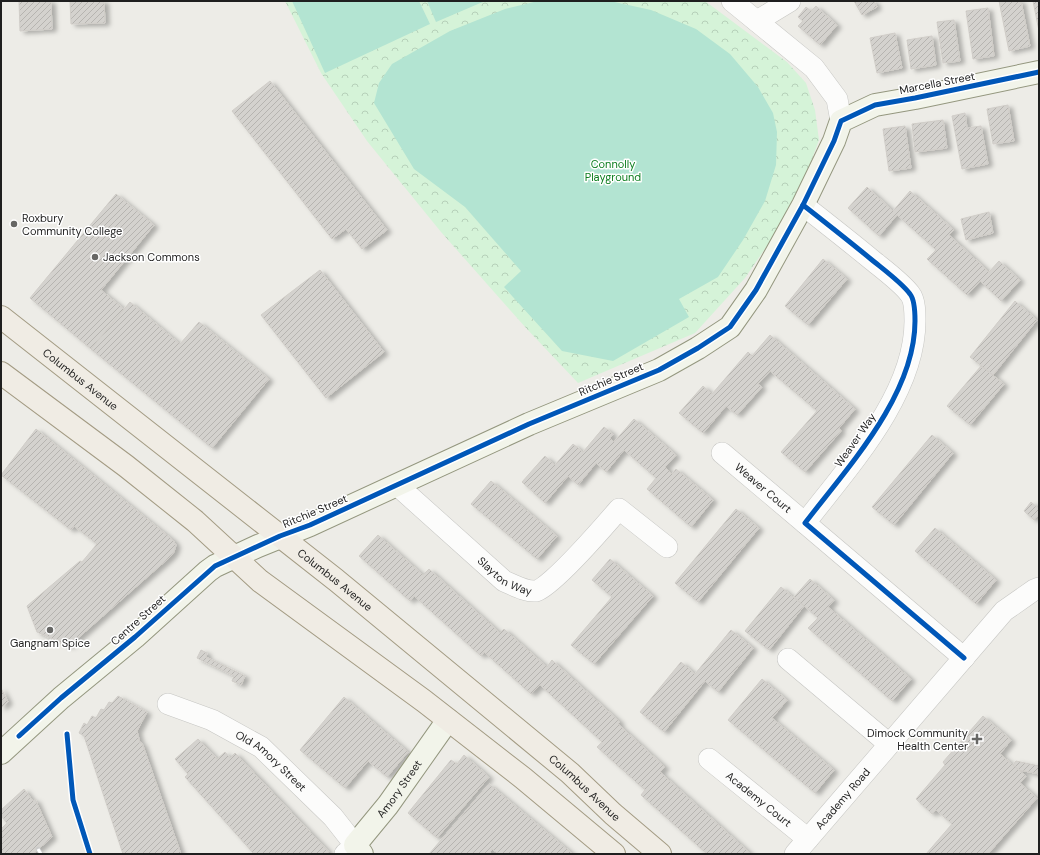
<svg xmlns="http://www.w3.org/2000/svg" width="1040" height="855" font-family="'DM Sans',sans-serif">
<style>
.park{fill:url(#park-crowns)}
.pitch{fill:#b3e4d2}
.building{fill:url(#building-hatch);stroke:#d0cdc8;filter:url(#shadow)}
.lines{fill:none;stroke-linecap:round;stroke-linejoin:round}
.street-casing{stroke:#c6c6c3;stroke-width:22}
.secondary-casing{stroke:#94977f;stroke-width:24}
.primary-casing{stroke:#a39b83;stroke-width:24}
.street{stroke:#fcfcfb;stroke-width:21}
.secondary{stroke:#f2f4ea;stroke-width:22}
.primary{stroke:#f0ece4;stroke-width:22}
.rail-casing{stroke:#cbcbca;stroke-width:4.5}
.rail{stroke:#fff;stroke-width:3;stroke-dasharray:9;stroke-linecap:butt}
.cycleway-casing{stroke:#fff;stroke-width:8}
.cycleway{stroke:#0057b8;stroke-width:5}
.poi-dot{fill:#676765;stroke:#fff;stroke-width:1.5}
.labels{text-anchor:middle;stroke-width:3;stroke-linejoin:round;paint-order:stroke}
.street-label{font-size:11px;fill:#1f1f1f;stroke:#fff}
.park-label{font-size:11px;fill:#0c7d1e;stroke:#fff}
.poi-label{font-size:11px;fill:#1f1f1f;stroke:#fff;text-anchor:start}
</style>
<defs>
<pattern id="park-crowns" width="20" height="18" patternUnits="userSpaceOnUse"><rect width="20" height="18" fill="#d5f3d8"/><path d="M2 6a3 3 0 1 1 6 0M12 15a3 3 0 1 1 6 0" fill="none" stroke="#b6d0b9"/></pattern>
<pattern id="building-hatch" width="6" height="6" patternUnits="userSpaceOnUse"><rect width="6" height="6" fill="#d4d2ce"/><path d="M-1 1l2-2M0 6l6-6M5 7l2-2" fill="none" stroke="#b6b4b0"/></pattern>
<filter id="shadow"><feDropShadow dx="4.5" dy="2.5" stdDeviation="2" flood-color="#0004"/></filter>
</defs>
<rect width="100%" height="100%" fill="#edece7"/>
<path class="park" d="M285 1H705L787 62 806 83 815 110 819 140 795 205 745 278 695 333 578 383 526 328 441 232 367 141 321 73Z"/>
<g class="pitch">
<path d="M292 1H419L430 24 325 73Z"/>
<path d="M427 1H485L436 22Z"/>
<path d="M538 1H610L651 10 696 29 730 54 758 87 773 113 777 132 776 165 765 201 743 240 718 277 679 299 689 317 613 361 562 351 504 287 521 271 465 207 414 169 374 103 379 83 392 64 450 31 505 9Z"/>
</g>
<g class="building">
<path d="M19 1H51L52 29 20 31Z"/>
<path d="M70 1H104L105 23 71 24Z"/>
<path d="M854 1H874L877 7 862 15Z"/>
<path d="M999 1H1021L1030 46 1009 51Z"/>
<path d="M1033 1H1039V31Z"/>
<path d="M816 6 837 25 820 45 798 26 803 21 798 17 806 7 811 11Z"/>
<path d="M988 8 994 56 973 59 966 11Z"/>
<path d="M954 20 960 61 943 63 937 22Z"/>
<path d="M895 33 902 68 877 73 870 38Z"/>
<path d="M932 36 936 65 911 69 907 40Z"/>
<path d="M270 81 387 230 362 249 346 229 332 239 232 111Z"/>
<path d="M1008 105 1014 141 993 144 987 109Z"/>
<path d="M965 113 967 128 981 126 988 164 962 169 952 116Z"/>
<path d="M943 120 947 148 915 152 912 124Z"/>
<path d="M905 126 911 168 889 171 883 129Z"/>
<path d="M867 187 893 211 910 191 954 230 949 235 989 272 999 261 1020 280 1001 301 980 281 967 295 927 259 936 250 897 215 879 236 848 208Z"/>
<path d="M116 194 154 225 101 290 124 309 91 349 30 298Z"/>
<path d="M989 212 993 233 966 240 961 219Z"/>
<path d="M823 259 847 279 808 325 785 306Z"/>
<path d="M320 270 384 352 326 398 261 315Z"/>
<path d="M1015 301 1037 320 993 375 970 357Z"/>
<path d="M130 302 180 344 199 322 269 379 212 448 91 349Z"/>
<path d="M770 335 855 409 839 428 841 431 805 472 781 452 817 411 770 371 758 384 762 387 737 415 726 406 703 433 679 413 703 386 712 394 748 352 752 356Z"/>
<path d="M981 366 1004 384 970 425 947 406Z"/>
<path d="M634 419 676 455 665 467 672 474 676 469 713 500 691 527 647 489 656 478 624 450 606 472 596 463 578 485 568 476 545 503 522 482 545 456 555 465 573 444 583 452 604 427 613 434 610 438 614 442Z"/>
<path d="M36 429 173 540 176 545 174 552 170 557 69 646 37 632 27 606 80 561 82 562 97 544 74 526 71 530 1 475Z"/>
<path d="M932 435 953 453 894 525 872 507Z"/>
<path d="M491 481 557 536 537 559 471 504Z"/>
<path d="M1031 502 1039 509V514L1034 520 1024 511Z"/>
<path d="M736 509 759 528 698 602 675 583Z"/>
<path d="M935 528 996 580 976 604 915 551Z"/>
<path d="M378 535 423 575 429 569 500 633 504 629 547 667 552 660 620 722 618 724 665 767 660 772 751 854H707L641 795 645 790 597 747 602 742 540 685 531 694 484 652 481 656 414 596 410 601 359 556Z"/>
<path d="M610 559 653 596 594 664 571 645 612 597 592 580Z"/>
<path d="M810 579 834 600 828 607 911 679 892 701 808 628 818 618 794 597Z"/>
<path d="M781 587 804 606 769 650 745 631Z"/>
<path d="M731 630 753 648 718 692 705 681 664 732 640 712 681 662 695 674Z"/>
<path d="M201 650 207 653 206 657 245 676 241 685 232 681 234 676 197 658Z"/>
<path d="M762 679 787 700 772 718 834 770 815 793 728 720Z"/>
<path d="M1 688 8 702 1 708Z"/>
<path d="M118 696 147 712 137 731 140 743H142L181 854H123L84 736 79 733 84 723 87 725 92 716 96 718 101 709 104 710 109 702 112 703Z"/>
<path d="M344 697 408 752 387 777 368 761 345 788 300 750Z"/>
<path d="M983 716 1011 740 1000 754 1026 776 1020 783 1037 798 988 854H926L952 824 936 810 932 814 916 799 945 765 943 762Z"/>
<path d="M198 739 217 759 225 752 230 758 235 753 329 852 327 854H254L185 777 188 774 175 759Z"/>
<path d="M464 755 489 777 437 838 408 813 451 760 457 764Z"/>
<path d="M1016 761 1039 766V774L1019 770 1013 765Z"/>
<path d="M489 784 573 854H499L492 849 489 854H429Z"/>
<path d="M24 789 33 801 35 799 52 837 33 854H1V829L7 823 1 816V810Z"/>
</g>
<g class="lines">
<defs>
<g id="street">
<path d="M732 1 814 68 837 99 841 121"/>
<path d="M757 21 790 1"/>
<path d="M803 205C826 223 849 241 872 260 883 269 902 283 910 294 915 300 915 313 915 321 915 395 848 467 805 523L964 658"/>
<path id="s1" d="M722 453 805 523"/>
<path id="s2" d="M397 485 504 581C514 585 525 592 536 591 550 589 607 523 619 509L667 547"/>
<path d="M788 659 889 744"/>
<path id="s3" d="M168 704 212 720 261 747 333 817 355 845 345 854"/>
<path id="s4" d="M709 759 808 839"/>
<path id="s5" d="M795 854 1004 611 1034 590 1039 588"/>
</g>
<g id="secondary">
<path d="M1 753 61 698 135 637 208 571 215 566 258 546 310 525 529 424 659 370 698 348 730 327 756 290 803 205 834 141 841 121 875 105 915 98 1039 72"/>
<path id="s6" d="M362 854 355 845 388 805 448 720"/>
</g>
<g id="primary">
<path id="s7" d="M1 317 336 580 570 773 613 814 660 854"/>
<path d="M1 373 126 466 195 521 260 581 424 701 523 778 614 854"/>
</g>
</defs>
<use href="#street" class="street-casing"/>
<use href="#secondary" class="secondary-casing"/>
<use href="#primary" class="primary-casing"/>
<use href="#street" class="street"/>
<use href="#secondary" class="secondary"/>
<use href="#primary" class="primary"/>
<defs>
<path id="rail" d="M38 849 41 854"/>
</defs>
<use href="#rail" class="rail-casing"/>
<use href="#rail" class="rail"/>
<defs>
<g id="cycleway">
<path d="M803 205C826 223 849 241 872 260 883 269 902 283 910 294 915 300 915 313 915 321 915 395 848 467 805 523L964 658"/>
<path d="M67 734 73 800 90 854"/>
<path d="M19 736 61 698 135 637 215 566 280 536 310 525 529 424 659 370 698 348 730 327 756 290 803 205 834 141 841 121 875 105 915 98 1039 72"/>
</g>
</defs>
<use href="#cycleway" class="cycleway-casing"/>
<use href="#cycleway" class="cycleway"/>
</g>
<g class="poi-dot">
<circle cx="14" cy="224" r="4"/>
<circle cx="95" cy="257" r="4"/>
<circle cx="50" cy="630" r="4"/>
<path d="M975 733h4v4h4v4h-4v4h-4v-4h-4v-4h4z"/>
</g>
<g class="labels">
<g class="street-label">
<text transform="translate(937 83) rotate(-11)" y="4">Marcella Street</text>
<text transform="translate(611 379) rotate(-23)" y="4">Ritchie Street</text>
<text dy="4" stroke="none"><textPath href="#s7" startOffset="101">Columbus Avenue</textPath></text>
<text transform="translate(855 440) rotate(-55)" y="4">Weaver Way</text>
<text dy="4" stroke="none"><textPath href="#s1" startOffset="54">Weaver Court</textPath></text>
<text transform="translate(315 511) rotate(-23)" y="4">Ritchie Street</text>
<text dy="4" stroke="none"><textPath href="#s2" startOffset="142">Slayton Way</textPath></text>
<text dy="4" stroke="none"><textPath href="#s7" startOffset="425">Columbus Avenue</textPath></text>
<text transform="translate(138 620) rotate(-42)" y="4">Centre Street</text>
<text dy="4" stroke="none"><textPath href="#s3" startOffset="119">Old Amory Street</textPath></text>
<text dy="4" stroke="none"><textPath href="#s6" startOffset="83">Amory Street</textPath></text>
<text dy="4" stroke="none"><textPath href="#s7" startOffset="750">Columbus Avenue</textPath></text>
<text dy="4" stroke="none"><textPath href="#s5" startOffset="73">Academy Road</textPath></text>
<text dy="4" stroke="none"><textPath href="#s4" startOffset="64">Academy Court</textPath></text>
</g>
<g class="park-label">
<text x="613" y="168">Connolly<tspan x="613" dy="13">Playground</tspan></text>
</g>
<g class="poi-label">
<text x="22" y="222">Roxbury<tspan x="22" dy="13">Community College</tspan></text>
<text x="103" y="261">Jackson Commons</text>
<text x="50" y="647" text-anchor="middle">Gangnam Spice</text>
<text x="968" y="737" text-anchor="end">Dimock Community<tspan x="968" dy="13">Health Center</tspan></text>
</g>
</g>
<rect width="1040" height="855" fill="none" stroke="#1f1f1f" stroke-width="4"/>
</svg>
